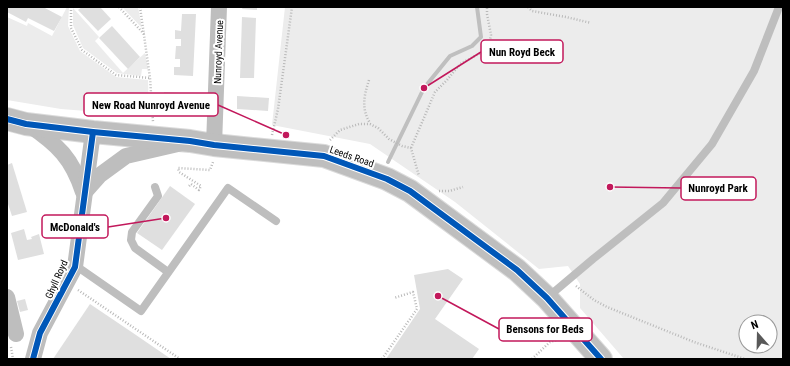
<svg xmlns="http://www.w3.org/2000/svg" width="790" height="366" font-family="'Roboto Condensed',sans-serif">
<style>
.green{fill:#ececec;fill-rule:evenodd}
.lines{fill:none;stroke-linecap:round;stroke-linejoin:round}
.stream{stroke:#bfbfbf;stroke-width:4}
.building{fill:#dfdfdf}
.primary-casing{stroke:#dbdbdb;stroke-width:24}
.path{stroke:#b9b9b9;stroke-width:2.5;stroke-dasharray:1 2;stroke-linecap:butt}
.service{stroke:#bebebe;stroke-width:8}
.minor{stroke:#bebebe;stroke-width:16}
.primary{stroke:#bebebe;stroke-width:22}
.cycleway-casing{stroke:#fff;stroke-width:8}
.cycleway{stroke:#0057b8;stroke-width:6}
.labels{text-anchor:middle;stroke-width:4;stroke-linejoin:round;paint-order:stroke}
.street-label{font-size:10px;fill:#000;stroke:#fff}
.leader{fill:none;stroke:#c2185b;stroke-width:1.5}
.callout-dot{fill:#c2185b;stroke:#fff;stroke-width:1.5}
.callout{fill:#fff;stroke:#c2185b;stroke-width:1.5}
.callout-label{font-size:11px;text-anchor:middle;font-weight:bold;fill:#000}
</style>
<rect width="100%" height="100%" fill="#fff"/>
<g class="green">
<path d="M67 7H69L68 26 80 51 116 77 148 80 149 116 61 109 7 100V17L27 26 28 23 52 36Z"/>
<path d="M122 7H138L142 28Z"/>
<path d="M285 7H783V359H624L580 308V284L568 266 539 269 455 202 370 144 272 125ZM746 322H770V346H746Z"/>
<path d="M73 8 99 37 95 41 123 73 145 53 148 69H142L141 76 117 73 83 48 73 25Z"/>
</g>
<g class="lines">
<path class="stream" d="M388 162 424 88 450 56 472 46 481 37 477 7"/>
</g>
<g class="building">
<path d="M7 7H43L62 17 54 31 28 18 26 22 7 12Z"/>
<path d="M82 7H100L111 19 98 31 78 10Z"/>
<path d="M243 7H257V10L242 9Z"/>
<path d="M182 14H196L193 76 174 75V67H180V59H175L176 46H181V39H175V30L181 31Z"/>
<path d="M242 17 256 18 254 78H240Z"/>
<path d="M112 26 140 57 128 69 99 38Z"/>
<path d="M164 92 196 94 195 107 163 106Z"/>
<path d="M237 96 269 98 268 111 237 109Z"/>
<path d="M12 163 27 212 12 216 7 201V165Z"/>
<path d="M170 186 195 204 162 250 137 233Z"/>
<path d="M24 229 27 240 32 239 31 237 39 234 44 254 18 260 11 233Z"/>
<path d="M448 269 463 279 435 319 479 349 472 359H386L420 309 414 275Z"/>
<path d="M25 299 28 310 20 312 17 301Z"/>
<path d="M90 304 133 333 171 359H53Z"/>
</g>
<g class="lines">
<defs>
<path id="primary" d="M7 119 26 124 93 132 190 141 214 145 324 156 387 179 410 191 517 270 547 298 601 359"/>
</defs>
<use href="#primary" class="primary-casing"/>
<g class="path">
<path d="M71 7V28L82 50 116 75 150 78"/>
<path d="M119 7 144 34"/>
<path d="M140 7 150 78 153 122"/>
<path d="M528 7 532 11 566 17 591 23"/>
<path d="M369 80C364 96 361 108 370 123"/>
<path d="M272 135 278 109 292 7"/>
<path d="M330 140 340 130 359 124H370L378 128 389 139 402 146 411 148 419 176"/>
<path d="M411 148 435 92 447 80 460 64 488 49 491 35 487 14V7"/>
<path d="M189 186 191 184 199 190 201 186 179 172 178 168 210 170 213 162"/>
<path d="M439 191H449L463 187"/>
<path d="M576 286 594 300 607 307 694 342 745 359"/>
<path d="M78 290 180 359"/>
<path d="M11 347 13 359"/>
<path d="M382 359 417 309 413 292 394 298"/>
<path d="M532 359 550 342 561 339"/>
</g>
<g class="service">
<path d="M155 187 158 196 132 232 131 240 135 248 168 272"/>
<path d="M75 267 82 270 141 311 228 188 276 221"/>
<path d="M548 297 593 259 663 203 712 144 754 71 779 7"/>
</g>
<g class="minor">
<path d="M29 125C58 145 72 158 83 192"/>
<path d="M214 145 219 7"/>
<path d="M84 193 100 175 126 156 178 144"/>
<path d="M7 297 16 334"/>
<path d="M33 359 40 333 75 267 93 132"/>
</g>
<use href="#primary" class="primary"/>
<defs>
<g id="cycleway">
<path d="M7 119 26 124 93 132 190 141 214 145 324 156 387 179 410 191 517 270 547 298 601 359"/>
<path d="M33 359 40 333 75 267 93 132"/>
</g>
</defs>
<use href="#cycleway" class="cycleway-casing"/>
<use href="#cycleway" class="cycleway"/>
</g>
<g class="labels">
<g class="street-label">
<text transform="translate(218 52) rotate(-88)" y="4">Nunroyd Avenue</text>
<text transform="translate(352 156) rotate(19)" y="4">Leeds Road</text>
<text transform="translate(56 279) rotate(-66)" y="4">Ghyll Royd</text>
</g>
</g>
<path class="leader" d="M424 88L481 52M286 135L218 105M610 187L681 188M166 218L108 227M438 296L499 329"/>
<g class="callout-dot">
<circle cx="424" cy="88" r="4"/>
<circle cx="286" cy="135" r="4"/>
<circle cx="610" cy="187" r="4"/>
<circle cx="166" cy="218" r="4"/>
<circle cx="438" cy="296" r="4"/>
</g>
<g class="callout">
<rect x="481" y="40" width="82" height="23" rx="4"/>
<rect x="84" y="93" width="134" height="23" rx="4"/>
<rect x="681" y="177" width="75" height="23" rx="4"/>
<rect x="42" y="215" width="66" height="23" rx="4"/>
<rect x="499" y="318" width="93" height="23" rx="4"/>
</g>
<g class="callout-label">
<text x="522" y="56">Nun Royd Beck</text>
<text x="151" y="109">New Road Nunroyd Avenue</text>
<text x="718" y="192">Nunroyd Park</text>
<text x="75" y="231">McDonald's</text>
<text x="545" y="333">Bensons for Beds</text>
</g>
<rect width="790" height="366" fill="none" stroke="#000000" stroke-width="16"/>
<g transform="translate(758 334) rotate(340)"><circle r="19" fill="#ffffff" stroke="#999999"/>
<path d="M0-3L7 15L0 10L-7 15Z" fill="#595959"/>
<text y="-6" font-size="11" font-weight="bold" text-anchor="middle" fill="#000000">N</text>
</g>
</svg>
